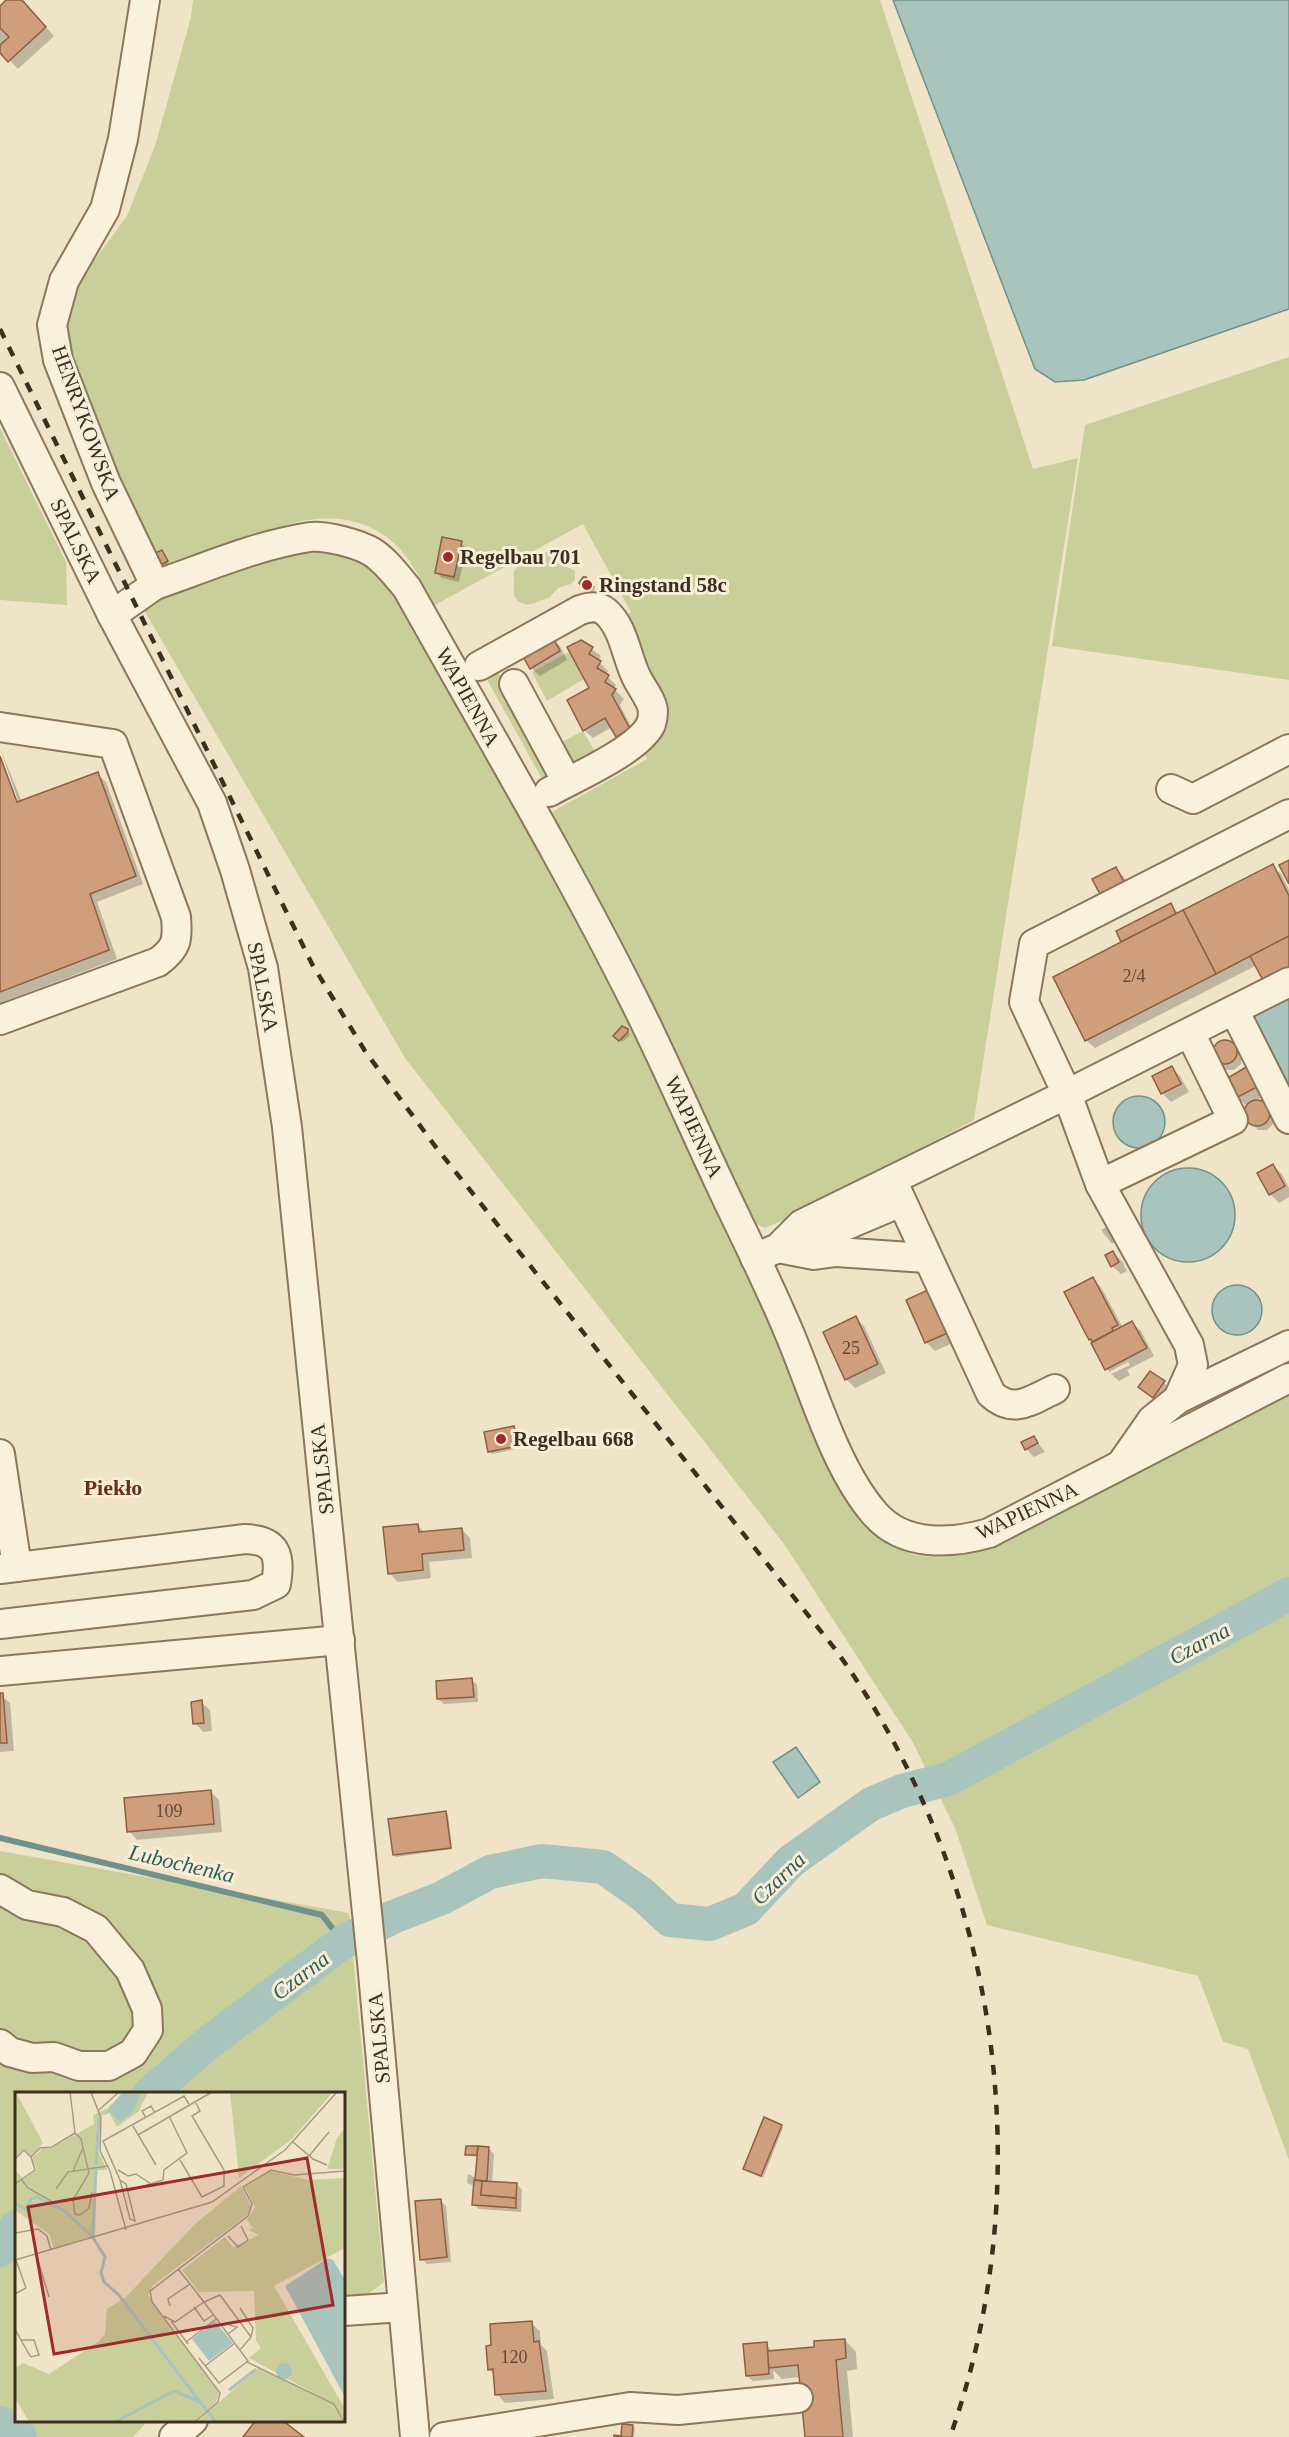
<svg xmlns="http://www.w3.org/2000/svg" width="1289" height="2437" font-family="Georgia,serif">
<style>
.green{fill:#c9cf9b}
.water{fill:#a9c4bc;stroke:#6f938a;stroke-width:1.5}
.shadow{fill:#0003}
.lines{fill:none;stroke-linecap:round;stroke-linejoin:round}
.stream{stroke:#6f938a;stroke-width:6}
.river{stroke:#a9c4bc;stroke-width:34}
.building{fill:#cf9f7d;stroke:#8d5f41;stroke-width:1.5}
.minor-casing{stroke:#8d765c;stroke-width:32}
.minor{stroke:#faf1dc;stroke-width:28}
.rail{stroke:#3d2e20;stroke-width:4.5;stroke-dasharray:10 10;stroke-linecap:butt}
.poi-dot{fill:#9e2a2b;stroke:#f7eed8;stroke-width:2}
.labels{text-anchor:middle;stroke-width:6;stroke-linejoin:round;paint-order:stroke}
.number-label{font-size:18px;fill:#624a37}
.street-label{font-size:21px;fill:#3d2e20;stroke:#f7eed8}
.poi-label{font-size:21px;font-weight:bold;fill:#3d2e20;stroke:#f7eed8;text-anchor:start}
.neighbourhood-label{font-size:22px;font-weight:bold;fill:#6b2e1e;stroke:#f7eed8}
.water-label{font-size:22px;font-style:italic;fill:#2f5d5a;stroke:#f7eed8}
.inset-river{fill:none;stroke:#a9c4bc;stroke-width:3}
.inset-road{fill:none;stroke:#a89b85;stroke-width:1.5}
.view{fill:#9e2a2b;fill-opacity:0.15;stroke:#9e2a2b;stroke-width:3}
.inset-edge{fill:none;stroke:#3d2e20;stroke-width:3}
</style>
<rect width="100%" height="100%" fill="#f0e4c8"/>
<g class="green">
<path d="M193 0H880L1033 469 1078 458 974 1120 798 1214 765 1228 754 1223 644 985 550 813 647 759 641 748C655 735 669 728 667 708L619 620 631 612 583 524 435 605C424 587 415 566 401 550 371 517 329 513 289 524L157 575 66 359 61 325 77 284 127 216 155 146 191 17Z"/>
<path d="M1289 357V680L1052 646 1085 425Z"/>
<path d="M0 428 66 562 67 605 0 600Z"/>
<path d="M325 551C362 552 383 580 406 606L642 1038 852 1507C881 1549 921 1568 971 1551L1289 1388V2160L1248 2049 1223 2042 1198 1976 987 1925 955 1828 912 1741 784 1544 405 1058 141 605 158 594 295 553Z"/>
<path d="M546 552 563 555 567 560V567L575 571V580L571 584 558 588 549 598C541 599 534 606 525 604 511 601 514 590 514 580 514 573 512 573 517 567L524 566C527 561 541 554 546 552Z"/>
<path d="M569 652 584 679 547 701 532 672Z"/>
<path d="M496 668 550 767 546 786 484 674Z"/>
<path d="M583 731 599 758 577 768 556 745Z"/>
<path d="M0 1851 349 1913 384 2282 367 2295 344 2297V2094H16V2420L148 2421 133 2437H0Z"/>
</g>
<g class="water">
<path d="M893 0H1289V309L1084 380 1055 382 1035 369Z"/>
<path d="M1289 994V1104L1249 1015Z"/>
<circle cx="1139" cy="1122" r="26"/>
<circle cx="1188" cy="1215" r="47"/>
<circle cx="1237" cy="1310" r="25"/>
<path d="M796 1747 820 1782 798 1798 773 1762Z"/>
</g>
<g class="shadow">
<path d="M8 0H20L54 36 18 69 0 50V8Z"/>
<path d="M461 543 466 548 459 582 442 578 437 573Z"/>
<path d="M162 552 169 564 160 568Z"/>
<path d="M588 581 595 590 590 594 581 583Z"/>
<path d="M551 638 560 646 567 660 540 676 531 668Z"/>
<path d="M581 641 601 656 598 661 608 671 606 675 616 685 614 689 624 699 620 705 637 738 625 744 612 727 593 738 584 730 591 689Z"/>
<path d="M0 748 22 802 97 774 106 782 143 884 97 902 117 959 0 1003V760L19 810 21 809Z"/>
<path d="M1272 866 1281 874 1289 890V984L1257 965 1095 1048 1086 1040 1123 943 1171 905 1179 914Z"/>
<path d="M1116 869 1124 877 1132 892 1110 903Z"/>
<path d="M627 1030 630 1035 622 1042 615 1036Z"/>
<path d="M1220 1042H1228L1241 1055V1064L1234 1070H1226L1213 1057V1048Z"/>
<path d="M1172 1068 1180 1076 1189 1092 1171 1102 1162 1093Z"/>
<path d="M1246 1069 1254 1078 1264 1096 1251 1102 1261 1103 1274 1115 1273 1124 1267 1130H1258L1246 1117 1248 1107 1237 1097Z"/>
<path d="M1273 1166 1282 1174 1289 1188V1197L1279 1203 1270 1194Z"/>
<path d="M1110 1225 1121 1239 1112 1244 1101 1230Z"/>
<path d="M1113 1253 1122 1261 1127 1271 1121 1274 1112 1266Z"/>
<path d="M1093 1279 1101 1287 1123 1328 1132 1323 1141 1331 1154 1356 1127 1370 1130 1375 1119 1381 1111 1374 1130 1365 1128 1362 1109 1372 1090 1339Z"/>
<path d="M932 1290 959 1340 935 1351 926 1342Z"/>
<path d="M856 1318 864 1326 886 1373 855 1388 846 1379Z"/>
<path d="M1164 1383 1172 1391 1162 1405 1140 1387Z"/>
<path d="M513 1427 520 1448 492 1454 490 1451Z"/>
<path d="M1034 1438 1045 1452 1034 1457 1026 1449Z"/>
<path d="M418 1525 425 1533 461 1529 470 1538 472 1558 429 1562 431 1578 398 1582 389 1573Z"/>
<path d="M472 1680 477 1685 478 1702 444 1704 438 1699Z"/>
<path d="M0 1695 10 1703 14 1751 0 1752Z"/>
<path d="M201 1702 210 1710 212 1731 203 1732 195 1723Z"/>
<path d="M210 1791 219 1800 222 1832 137 1840 129 1831Z"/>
<path d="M446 1813 448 1815 452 1849 396 1857 394 1854Z"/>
<path d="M781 2126 783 2128 763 2178 747 2171 745 2169Z"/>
<path d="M467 2147 489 2149 494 2154 492 2183 517 2184 522 2190 521 2212 479 2209 473 2204 475 2186 467 2183 468 2174 476 2178 478 2157 469 2156 467 2154Z"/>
<path d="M441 2201 446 2206 451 2262 427 2264 422 2259Z"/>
<path d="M531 2323 540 2331 541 2345 547 2351 554 2399 505 2403 497 2394 495 2375 489 2369Z"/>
<path d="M845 2340 856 2352 857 2369 847 2371 853 2437H806L801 2377 782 2379 773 2370 774 2379 753 2381 747 2376 766 2343 772 2352 816 2348Z"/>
<path d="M632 2426 635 2428 634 2437H623Z"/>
</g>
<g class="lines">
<path class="stream" d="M0 1838 322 1915 343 1942"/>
<g class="river">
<path d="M149 2094 208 2043 343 1942 393 1917 442 1898 490 1872 542 1861 603 1867 643 1895 670 1920 710 1924 746 1909 791 1861 871 1804 902 1791 948 1779 1289 1594"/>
<path d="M0 2250 16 2227"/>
<path d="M0 2423 9 2426 20 2437"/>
</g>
</g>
<g class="building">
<path d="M6 0H22L46 27 8 62 0 53V45L9 37 0 28V6Z"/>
<path d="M442 537 462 541 454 577 435 573Z"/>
<path d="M162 550 168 561 157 567 151 555Z"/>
<path d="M583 577H586L594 587 587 592 579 583Z"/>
<path d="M552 636 560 651 530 669 521 653Z"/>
<path d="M581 640 593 647 589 654 601 661 597 668 609 675 605 682 616 689 612 695 630 729 616 737 605 718 583 731 567 700 589 688 567 647Z"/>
<path d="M0 756 17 802 98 772 136 876 90 894 109 950 0 992Z"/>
<path d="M1289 860V884L1279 865Z"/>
<path d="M1273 864 1289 896V936L1216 974 1183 910Z"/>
<path d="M1116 867 1125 884 1101 896 1092 879Z"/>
<path d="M1171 903 1176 914 1121 942 1116 931Z"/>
<path d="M1183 910 1216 974 1085 1041 1053 977Z"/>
<path d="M1289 936V971L1265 984 1250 956Z"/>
<path d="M622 1026 628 1029V1032L619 1041 613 1036Z"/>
<circle cx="1225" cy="1052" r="12"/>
<path d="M1172 1066 1181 1084 1161 1094 1152 1076Z"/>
<path d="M1246 1067 1257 1087 1236 1098 1226 1079Z"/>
<circle cx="1257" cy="1113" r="13"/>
<path d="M1273 1164 1285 1186 1269 1195 1257 1173Z"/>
<path d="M1113 1251 1119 1262 1111 1267 1105 1255Z"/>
<path d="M1093 1277 1118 1325 1112 1328 1113 1331 1092 1342 1091 1339 1089 1340 1064 1292Z"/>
<path d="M932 1288 952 1331 925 1343 906 1300Z"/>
<path d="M856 1316 878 1364 845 1380 823 1332Z"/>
<path d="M1132 1321 1147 1348 1105 1370 1091 1343Z"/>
<path d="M1150 1371 1165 1381 1153 1398 1138 1387Z"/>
<path d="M514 1426 518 1446 488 1452 484 1432Z"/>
<path d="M1034 1436 1038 1443 1025 1450 1021 1442Z"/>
<path d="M418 1524 419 1532 462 1528 464 1550 422 1554 423 1570 388 1574 383 1527Z"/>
<path d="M472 1678 474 1697 437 1699 436 1681Z"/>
<path d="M0 1693H3L7 1743H0Z"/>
<path d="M202 1700 204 1723 193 1724 191 1702Z"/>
<path d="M211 1790 214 1824 127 1832 124 1798Z"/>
<path d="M446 1811 451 1848 393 1855 388 1819Z"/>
<path d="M764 2117 782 2125 761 2176 743 2169Z"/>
<path d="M466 2146H478L477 2155H465Z"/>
<path d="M478 2146 489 2147 487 2181 475 2180Z"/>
<path d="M474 2180 482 2181 481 2195 516 2198V2208L472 2205Z"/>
<path d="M482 2181 517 2183 516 2198 481 2195Z"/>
<path d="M441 2199 447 2257 420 2260 415 2201Z"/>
<path d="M532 2321 534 2342 539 2341 546 2391 495 2395 493 2369 488 2370 486 2346 491 2345 490 2324Z"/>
<path d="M845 2339 846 2358 836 2360 843 2437H805L798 2365 769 2368 767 2351 814 2347V2341Z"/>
<path d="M767 2342 769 2374 746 2376 743 2344Z"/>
<path d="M256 2420H282L304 2437H243Z"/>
<path d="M622 2424 633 2425 632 2437H614V2435L621 2436Z"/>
</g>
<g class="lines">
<defs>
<g id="minor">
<path d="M0 387 112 615 212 803 235 870 263 968 287 1127 372 1962 415 2437"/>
<path d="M155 585C205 568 257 545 310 537 325 535 359 544 372 552 386 561 397 576 407 588 484 726 565 862 635 1002 665 1062 691 1122 719 1182 742 1231 767 1280 788 1330 813 1388 834 1467 875 1514 904 1547 951 1544 989 1533L1289 1378"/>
<path d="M112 615 155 585 106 483 58 360 52 325 64 281 105 209 123 139 145 0"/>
<path d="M479 666 580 610C589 607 598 605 606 612 623 627 626 654 635 674 639 685 652 699 653 711 653 714 652 721 651 724 639 750 574 778 549 792"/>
<path d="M514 684 567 782"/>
<path d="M0 727 113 744 176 917C178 940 177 948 158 962L0 1020"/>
<path d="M1171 789 1193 799 1289 749"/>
<path d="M1234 1010 1289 1119"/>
<path d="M1100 1184 1233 1120 1190 1033"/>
<path d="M809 1241 901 1202"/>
<path d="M778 1248 814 1255 836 1252 926 1258"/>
<path d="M755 1258 778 1248 802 1224 892 1180"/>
<path d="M1055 1389C1031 1400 1014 1415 991 1394L892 1180 1067 1094 1024 1002 1034 944 1289 814"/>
<path d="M1178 1399 1193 1365 1189 1345 1100 1184 1067 1094 1289 982"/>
<path d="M0 1454 17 1567"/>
<path d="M1122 1463 1152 1420 1178 1399 1289 1345"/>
<path d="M0 1569 245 1539C277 1540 281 1556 276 1584L253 1595 0 1624"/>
<path d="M0 1671 340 1640"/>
<path d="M0 1889 27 1905 63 1912 96 1929 130 1970 147 2009 148 2030 133 2053 109 2066H79L54 2057 32 2058 10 2052 0 2044"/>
<path d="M344 2311 403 2307"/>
<path d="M174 2437 193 2420"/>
<path d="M444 2437 630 2407 678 2410 798 2398"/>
</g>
</defs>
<use href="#minor" class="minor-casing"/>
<use href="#minor" class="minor"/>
<path class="rail" d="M0 329 312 964 365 1051 435 1146 835 1649C998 1873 1043 2175 950 2437"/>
</g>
<g class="poi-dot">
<circle cx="448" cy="557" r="6"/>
<circle cx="587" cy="585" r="6"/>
<circle cx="501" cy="1439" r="6"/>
</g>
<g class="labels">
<g class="number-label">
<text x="1134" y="982">2/4</text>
<text x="851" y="1354">25</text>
<text x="169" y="1817">109</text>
<text x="514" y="2363">120</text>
</g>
<g class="street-label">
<text transform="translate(86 423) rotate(70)" y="7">HENRYKOWSKA</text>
<text transform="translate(76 541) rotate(64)" y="7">SPALSKA</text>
<text transform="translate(468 697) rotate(61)" y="7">WAPIENNA</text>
<text transform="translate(263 987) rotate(79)" y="7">SPALSKA</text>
<text transform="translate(694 1127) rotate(65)" y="7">WAPIENNA</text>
<text transform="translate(322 1469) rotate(-96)" y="7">SPALSKA</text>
<text transform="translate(1027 1511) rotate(-25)" y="7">WAPIENNA</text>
<text transform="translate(379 2038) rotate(-95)" y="7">SPALSKA</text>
</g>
<g class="poi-label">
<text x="460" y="564">Regelbau 701</text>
<text x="599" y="592">Ringstand 58c</text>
<text x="513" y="1446">Regelbau 668</text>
</g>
<g class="neighbourhood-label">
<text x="113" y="1495">Piekło</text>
</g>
<g class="water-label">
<text transform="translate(1199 1643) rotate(-28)" y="8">Czarna</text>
<text transform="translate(182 1863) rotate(13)" y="8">Lubochenka</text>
<text transform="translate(778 1878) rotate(-44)" y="8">Czarna</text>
<text transform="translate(300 1975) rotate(-37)" y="8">Czarna</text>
</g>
</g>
<g transform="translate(15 2092)">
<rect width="330" height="330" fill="#f0e4c8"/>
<path d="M1 0 28 51 16 64 9 57 0 66ZM108 0H133L124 19 102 35 93 19 85 25 83 59 92 78H81L80 144 39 156 34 142 0 118V78L9 87 22 78 17 66 28 56H37L79 32 78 23 93 16ZM215 0H318L276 48 224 86ZM330 36V77H312L322 46ZM256 79 294 88 330 86V156L259 194 330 317V330H182L243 276 319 312 234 266 246 256 241 249 239 199 184 200 167 178 210 145 218 155 244 143 234 138 238 136 232 128 240 115 230 95ZM226 94 236 115 231 124 137 194 133 203 204 301 201 310 180 330H14L0 306V276L8 271 34 282 83 250 90 242 92 217 111 205 179 133Z" fill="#c9cf9b"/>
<path d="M107 1 126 3 116 22 105 30 95 20 88 24ZM313 166 318 168 330 188V305L270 194ZM200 229 218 251 194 269 177 247ZM261 279a8 8 0 1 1 16 0a8 8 0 1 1-16 0Z" fill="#a9c4bc"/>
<path class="inset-river" d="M81 73 84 26M0 111 12 118 16 107 22 105 48 118 77 144 90 165 86 181 89 190 103 202 185 310M78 143 81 77M214 298 241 277M100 330 159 299 185 310 201 330"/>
<path class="inset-road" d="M55 0 60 41M76 0 86 26 85 59 95 79 111 138M84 18 104 0M131 26 127 19 136 14 140 21M118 34 141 73M60 41 66 47 74 81 58 108 60 122 65 123 74 116 77 100M123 43 197 0M278 50 298 67 312 73M294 64 314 40M0 67 9 58 16 65M165 68 187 105 209 94V78L177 24 185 19 180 9M103 78 113 84 121 82 136 92M58 79 68 56M6 87 13 96 36 109M105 88 115 127 120 129 111 92 105 88 88 49 169 4 174 12M0 92 20 78 16 65 25 56 37 55 60 41M228 95 256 78 279 83 330 79M41 97 53 80 93 74M113 99 148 88 149 78 172 61 154 24M0 141 23 137 32 144 36 158M213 144 223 155 233 148 226 134M21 162 34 205M0 168 197 110 270 58 322 0M163 177 175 192M0 202 11 196 1 168M155 214 153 207 175 192 189 210 205 203 236 245 225 258M179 215 189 229 198 223M225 216 238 236 236 245M149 224 160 230 189 210 233 269 204 291 184 266M156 229 173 252M0 237 6 248 14 262 16 265 24 263 19 248H6M213 242 222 235 214 233M171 250 201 227M232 270 319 312 329 330M190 274 220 251M180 330 203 310 205 301 137 210 135 199 233 124 237 112 228 95"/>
<path class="view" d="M292 66 318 213 39 262 13 115Z"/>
<rect width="330" height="330" class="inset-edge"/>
</g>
</svg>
